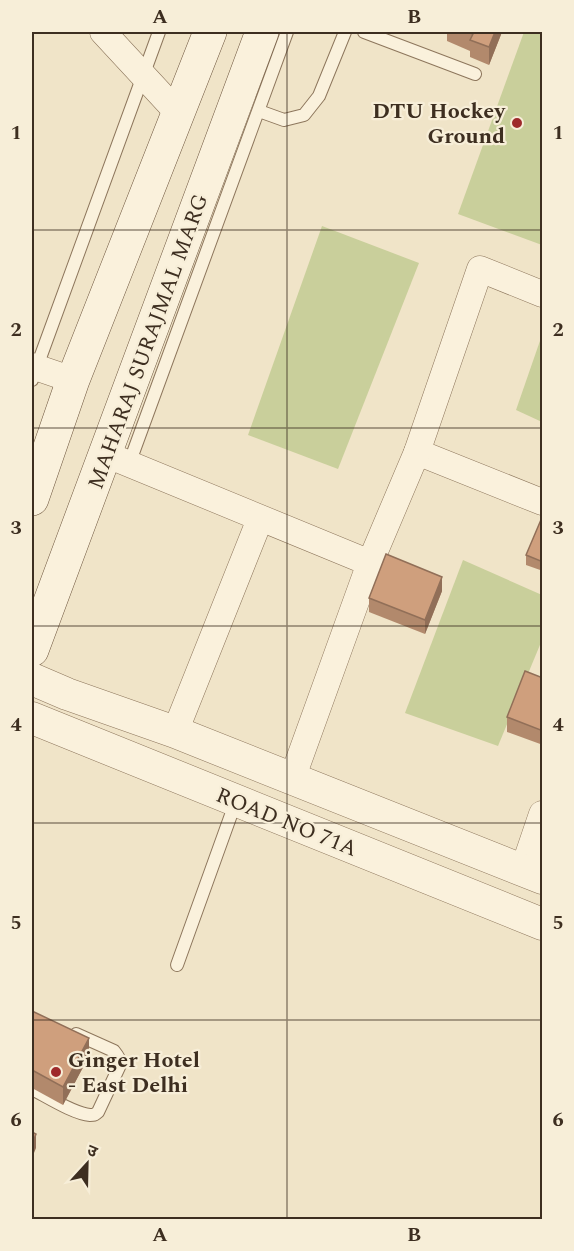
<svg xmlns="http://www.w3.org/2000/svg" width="574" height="1251" font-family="Spectral,'Noto Sans Devanagari',serif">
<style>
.green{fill:#c9cf9b}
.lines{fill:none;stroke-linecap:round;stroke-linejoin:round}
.service-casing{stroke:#8d765c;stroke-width:14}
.minor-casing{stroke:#8d765c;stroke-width:27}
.tertiary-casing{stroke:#8d765c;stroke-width:33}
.secondary-casing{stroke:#6f573f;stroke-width:34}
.service{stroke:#faf1dc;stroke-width:12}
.minor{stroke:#faf1dc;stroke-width:26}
.tertiary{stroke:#faf1dc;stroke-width:32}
.secondary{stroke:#faf1dc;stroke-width:33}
.wall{fill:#b2896c}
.shaded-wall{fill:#916f58}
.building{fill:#cf9f7d;stroke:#916f58;stroke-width:1.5}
.grid{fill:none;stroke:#3d2e20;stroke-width:1.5;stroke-opacity:0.55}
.poi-dot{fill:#9e2a2b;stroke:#f7eed8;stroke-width:2}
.labels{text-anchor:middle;stroke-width:4.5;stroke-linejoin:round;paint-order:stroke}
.poi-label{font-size:22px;font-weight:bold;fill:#3d2e20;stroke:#f7eed8;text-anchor:end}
.street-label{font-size:22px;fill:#3d2e20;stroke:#f7eed8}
.neatline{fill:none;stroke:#3d2e20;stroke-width:2}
.grid-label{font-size:20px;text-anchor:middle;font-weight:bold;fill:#3d2e20}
</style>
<rect width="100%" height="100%" fill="#f0e4c8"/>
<g class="green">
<path d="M524 32H542V245L458 214Z"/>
<path d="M322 226 419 263 338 469 248 435Z"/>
<path d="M542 335V422L516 410Z"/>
<path d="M463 560 542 595V640L498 746 405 713Z"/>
</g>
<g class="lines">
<defs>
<g id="service">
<path d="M364 32 475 74"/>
<path d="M259 111 284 120 304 115 319 96 345 32"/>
<path d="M32 380 159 32"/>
<path d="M129 464 287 32"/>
<path d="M177 965 236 801"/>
<path d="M32 1089C46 1096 74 1114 90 1115 95 1115 94 1115 98 1112L120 1065C120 1059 118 1056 114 1051L76 1034"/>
</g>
<g id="minor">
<path d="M103 32 178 113"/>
<path d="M32 366 73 380"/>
<path d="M417 452 542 502"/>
<path d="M105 454 370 563"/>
<path d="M175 732 260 519"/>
<path d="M292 779 370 563 417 452 480 269 542 294"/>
<path d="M523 870 542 814"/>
</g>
<g id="tertiary">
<path d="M32 679 67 694 175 732 542 878"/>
<path d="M32 718 542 924"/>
</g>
<g id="secondary">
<path d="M32 499 73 380 210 32"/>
<path d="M32 650 262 32"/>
</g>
</defs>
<use href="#service" class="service-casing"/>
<use href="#minor" class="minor-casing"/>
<use href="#tertiary" class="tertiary-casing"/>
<use href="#secondary" class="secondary-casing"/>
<use href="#service" class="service"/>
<use href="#minor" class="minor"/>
<use href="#tertiary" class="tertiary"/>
<use href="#secondary" class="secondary"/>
</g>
<g class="wall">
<path d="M447 32H502L489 65 470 57V51L447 41Z"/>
<path d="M543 515V571L526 565V555Z"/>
<path d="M442 591 425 634 369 612V598Z"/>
<path d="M543 678V745L507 732V717Z"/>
<path d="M32 1011 89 1056 63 1105 32 1088Z"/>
</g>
<g class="shaded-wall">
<path d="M495 32H502L489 65V47Z"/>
<path d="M442 577V591L425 634V620Z"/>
<path d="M89 1038V1056L63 1105V1087Z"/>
<path d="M36 1134V1148L32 1158V1144Z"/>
</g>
<g class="building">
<path d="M467 32H495L489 47 470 40 473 34Z"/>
<path d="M543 515V562L526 555Z"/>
<path d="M386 554 442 577 425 620 369 598Z"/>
<path d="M525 671 543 678V731L507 717Z"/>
<path d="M32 1011 89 1038 63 1087 32 1070Z"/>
<path d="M32 1132 36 1134 32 1144Z"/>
</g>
<path class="grid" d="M287 32V1220M32 230H542M32 428H542M32 626H542M32 823H542M32 1020H542"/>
<g class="poi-dot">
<circle cx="517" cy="123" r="6"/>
<circle cx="56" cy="1072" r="6"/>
</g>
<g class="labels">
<g class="poi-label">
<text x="505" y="118">DTU Hockey<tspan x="505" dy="25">Ground</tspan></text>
<text x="68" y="1067" text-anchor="start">Ginger Hotel<tspan x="68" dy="25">- East Delhi</tspan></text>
</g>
<g class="street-label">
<text transform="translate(147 341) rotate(-70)" y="8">MAHARAJ SURAJMAL MARG</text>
<text transform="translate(287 821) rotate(22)" y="8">ROAD NO 71A</text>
</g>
</g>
<rect width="574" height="1251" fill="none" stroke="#f7eed8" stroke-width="66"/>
<g transform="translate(87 1164) rotate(22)" stroke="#f7eed8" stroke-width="4.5" paint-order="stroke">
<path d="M0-4.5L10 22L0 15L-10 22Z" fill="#3d2e20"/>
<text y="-9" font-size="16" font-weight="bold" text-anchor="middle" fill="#3d2e20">उ</text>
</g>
<rect x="33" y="33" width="508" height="1185" class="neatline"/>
<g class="grid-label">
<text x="160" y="23">A</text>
<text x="414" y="23">B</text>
<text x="16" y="139">1</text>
<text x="558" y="139">1</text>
<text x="16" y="336">2</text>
<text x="558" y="336">2</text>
<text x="16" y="534">3</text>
<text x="558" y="534">3</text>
<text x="16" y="731">4</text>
<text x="558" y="731">4</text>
<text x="16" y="929">5</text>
<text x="558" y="929">5</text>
<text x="16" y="1126">6</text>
<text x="558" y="1126">6</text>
<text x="160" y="1241">A</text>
<text x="414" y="1241">B</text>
</g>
</svg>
